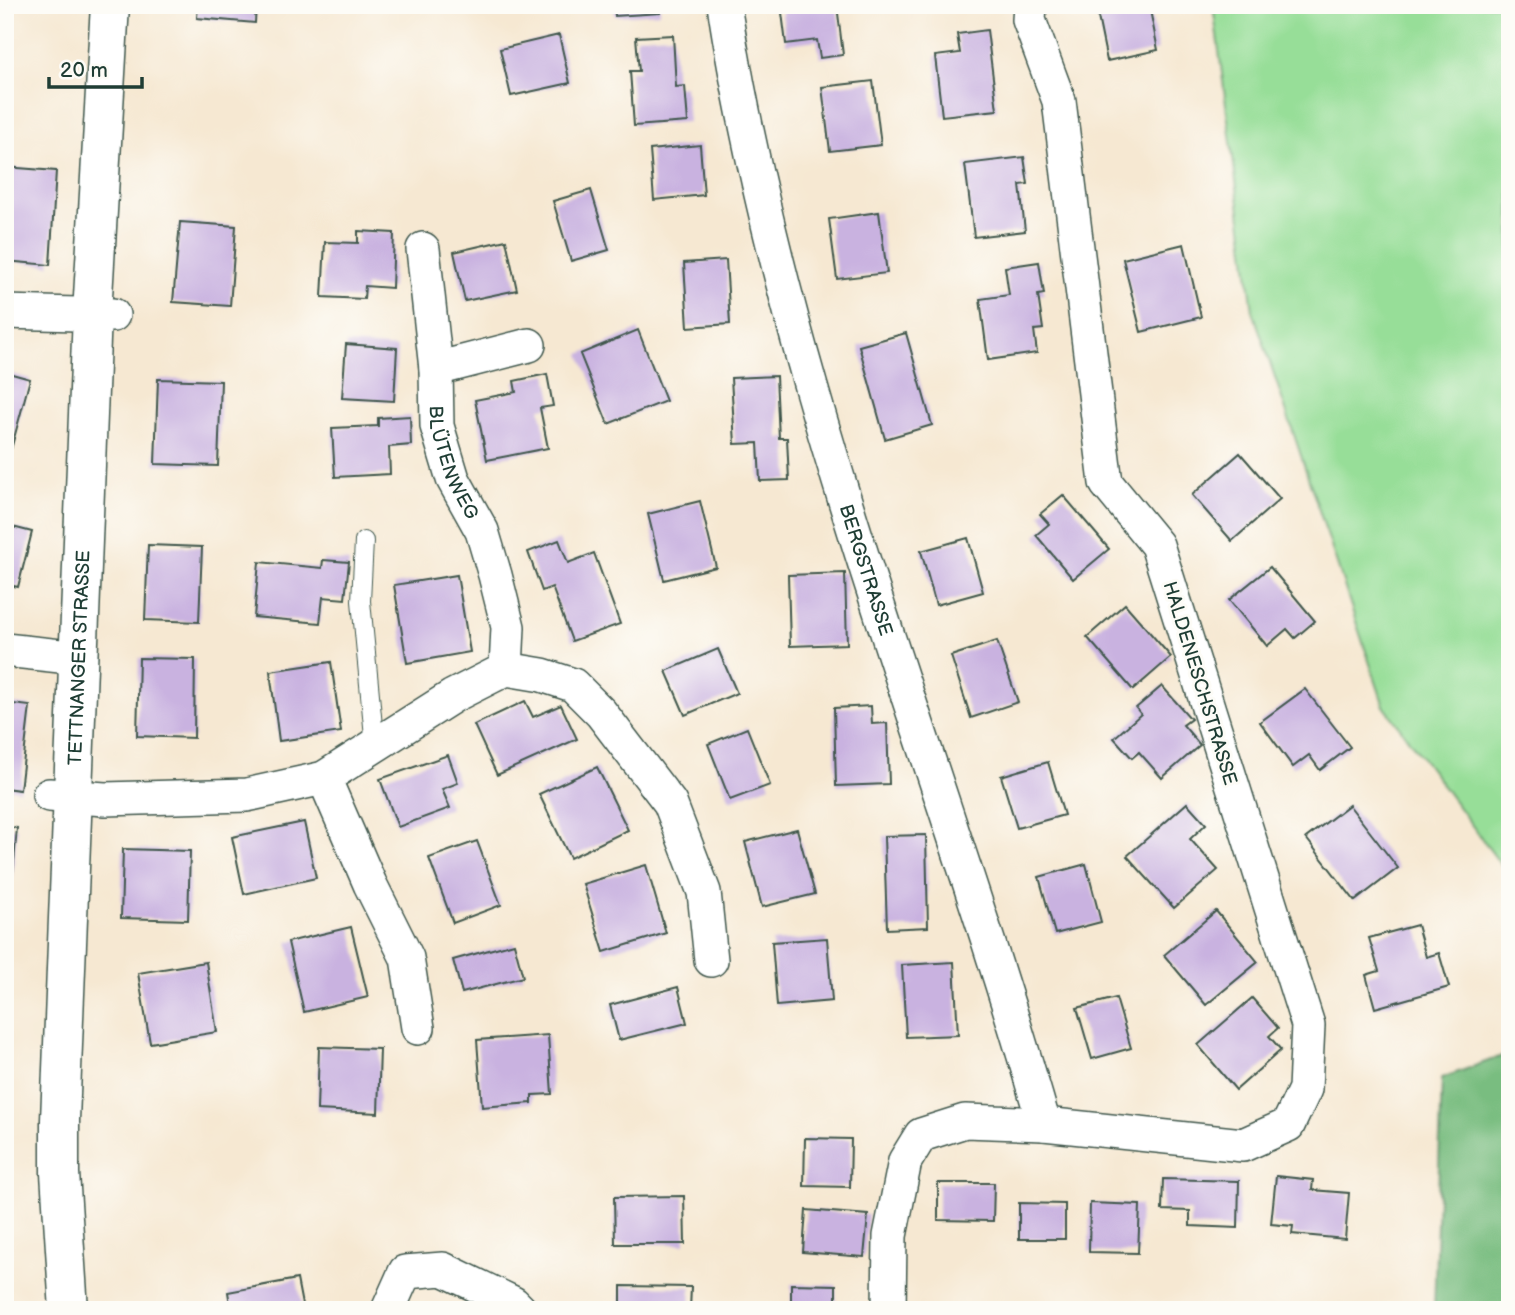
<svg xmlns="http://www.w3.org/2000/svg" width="1515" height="1315" font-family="'Balsamiq Sans',sans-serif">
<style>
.green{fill:#97de98;stroke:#5b8e66;stroke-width:2}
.forest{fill:#79bd80;stroke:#4c7d5a;stroke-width:2}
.building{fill:#c9b2e0}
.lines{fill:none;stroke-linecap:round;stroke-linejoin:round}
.service-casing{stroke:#3f574c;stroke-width:20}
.minor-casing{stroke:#3f574c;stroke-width:36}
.tertiary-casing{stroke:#3f574c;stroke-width:41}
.service{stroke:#fff;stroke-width:18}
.minor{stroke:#fff;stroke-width:33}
.tertiary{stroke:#fff;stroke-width:38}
.labels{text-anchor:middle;stroke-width:6;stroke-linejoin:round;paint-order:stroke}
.street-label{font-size:19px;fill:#1f3d34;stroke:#fdfcf7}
</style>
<rect width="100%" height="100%" fill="#fdfcf7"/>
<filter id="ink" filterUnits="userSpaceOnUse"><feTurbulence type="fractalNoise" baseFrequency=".0143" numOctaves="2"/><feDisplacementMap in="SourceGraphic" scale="14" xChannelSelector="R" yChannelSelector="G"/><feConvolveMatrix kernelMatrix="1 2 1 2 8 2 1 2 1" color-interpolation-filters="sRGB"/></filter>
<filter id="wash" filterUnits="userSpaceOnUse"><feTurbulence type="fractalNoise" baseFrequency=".00686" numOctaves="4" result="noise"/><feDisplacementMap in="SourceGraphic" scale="28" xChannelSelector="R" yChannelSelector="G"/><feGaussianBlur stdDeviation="1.57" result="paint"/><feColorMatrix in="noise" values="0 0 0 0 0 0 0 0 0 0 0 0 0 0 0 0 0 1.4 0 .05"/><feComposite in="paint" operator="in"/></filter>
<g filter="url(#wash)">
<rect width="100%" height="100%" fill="#f6e8d2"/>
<path class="green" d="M1213 5H1510V877L1384 706 1253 311Z"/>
<path class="forest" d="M1510 1053V1310H1434L1442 1078Z"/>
<g id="blocks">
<g class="building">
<path d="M198 5H256L255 23 197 18Z"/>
<path d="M614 5H660V13L615 16Z"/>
<path d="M781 5H837L843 55 820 58 817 40 786 44Z"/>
<path d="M1129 5H1149L1158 50 1107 61 1097 12Z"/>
<path d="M987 30 997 110 942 116 935 56 960 53 957 34Z"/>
<path d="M559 35 570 83 511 96 500 49Z"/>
<path d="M673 35 676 87 685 86 688 122 634 126 630 71H639L636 37Z"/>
<path d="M873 81 881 145 830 151 822 87Z"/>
<path d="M700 145 704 195 654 200 650 150Z"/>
<path d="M1024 157 1028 184 1020 185 1025 231 974 237 965 164Z"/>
<path d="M5 167 56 171 50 265 5 261Z"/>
<path d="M591 190 609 250 571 261 553 201Z"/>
<path d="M879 212 887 273 837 279 829 219Z"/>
<path d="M180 222 236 226 230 306 173 302Z"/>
<path d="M358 231 394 233 392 288 365 286 364 299 322 297 325 242 358 243Z"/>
<path d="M506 240 517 290 465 301 454 252Z"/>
<path d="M1184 244 1201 317 1141 332 1123 259Z"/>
<path d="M726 260 730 324 688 327 684 263Z"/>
<path d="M1039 262 1044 294 1038 295 1043 329 1034 330 1037 353 988 360 980 299 1009 295 1005 267Z"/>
<path d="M638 330 666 401 608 424 580 354Z"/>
<path d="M906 333 932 425 885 439 859 346Z"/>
<path d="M346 344 397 348 394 401 342 398Z"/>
<path d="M5 372 30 379 6 468H5Z"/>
<path d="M547 374 553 406 540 408 548 448 487 460 475 400 516 392 514 381Z"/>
<path d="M776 376 779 438H787L789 480 760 481 758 443 735 444 731 378Z"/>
<path d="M158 379 221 381 218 466 155 464Z"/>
<path d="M410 416 411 445 389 447 390 474 335 477 332 428 378 426V418Z"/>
<path d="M1240 453 1280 499 1232 541 1192 495Z"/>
<path d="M1063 495 1109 549 1073 579 1036 535 1049 524 1040 514Z"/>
<path d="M700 501 716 567 664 580 648 514Z"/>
<path d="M5 525 32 532 18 587 5 584Z"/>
<path d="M968 538 983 592 936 605 921 551Z"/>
<path d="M559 540 568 563 594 553 620 624 572 641 552 587 542 591 528 552Z"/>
<path d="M148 545 202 547 199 622 145 620Z"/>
<path d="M323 560 349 562 345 599 323 597 320 623 254 617 259 562 322 568Z"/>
<path d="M1270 567 1315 621 1295 638 1287 629 1267 646 1229 600Z"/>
<path d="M845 573 847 644 790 646 788 575Z"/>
<path d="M457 575 470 652 407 663 394 585Z"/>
<path d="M1125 604 1171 657 1133 690 1087 637Z"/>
<path d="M997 641 1018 702 971 718 951 656Z"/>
<path d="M718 649 737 693 685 715 666 671Z"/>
<path d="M139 658 195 659 194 738 137 736Z"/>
<path d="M331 662 341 732 279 741 270 671Z"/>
<path d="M1162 686 1191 719 1183 725 1200 745 1162 778 1139 752 1132 758 1114 738 1141 714 1136 708Z"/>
<path d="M1305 689 1350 747 1320 770 1309 755 1293 767 1260 722Z"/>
<path d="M525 701 533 717 561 705 577 739 497 775 474 725Z"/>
<path d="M5 703 30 706 20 790 5 788Z"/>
<path d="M871 706 872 724 887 723 889 784 836 786 834 708Z"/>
<path d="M747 728 770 785 730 800 708 744Z"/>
<path d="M448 755 458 783 442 789 450 808 398 827 380 779Z"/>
<path d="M1048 762 1064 815 1017 828 1001 776Z"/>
<path d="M597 767 628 830 570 858 539 794Z"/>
<path d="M1187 803 1206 824 1190 839 1218 870 1174 908 1127 856Z"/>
<path d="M1349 805 1398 868 1355 901 1306 838Z"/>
<path d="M304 822 316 878 244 894 232 837Z"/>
<path d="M5 827 17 828 11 895H5Z"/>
<path d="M797 829 815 894 762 907 745 842Z"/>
<path d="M926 835 928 927 887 929 884 836Z"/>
<path d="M477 841 501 905 453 923 429 858Z"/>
<path d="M123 849 190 851 188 920 121 918Z"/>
<path d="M1086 864 1101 922 1055 934 1039 877Z"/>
<path d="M646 865 666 933 604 952 583 884Z"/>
<path d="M1216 911 1258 962 1206 1005 1164 955Z"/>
<path d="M1417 925 1426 957 1439 953 1449 987 1375 1008 1366 975 1379 971 1369 938Z"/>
<path d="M351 927 368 997 304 1012 288 942Z"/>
<path d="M827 938 832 1001 777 1006 772 942Z"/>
<path d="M514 943 523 977 462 993 453 960Z"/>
<path d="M206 962 217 1032 150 1043 138 973Z"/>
<path d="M954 962 958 1035 906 1037 902 965Z"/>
<path d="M678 987 687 1023 619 1040 610 1005Z"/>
<path d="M1116 998 1131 1048 1092 1059 1077 1008Z"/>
<path d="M1252 998 1278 1028 1269 1036 1281 1050 1236 1090 1198 1045Z"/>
<path d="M548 1035 552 1094 532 1095V1103L482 1107 477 1040Z"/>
<path d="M319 1047 380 1049 378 1113 317 1110Z"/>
<path d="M805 1138 851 1139 850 1187 804 1186Z"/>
<path d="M1276 1176 1313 1180 1312 1190 1349 1193 1345 1239 1292 1234 1293 1226 1271 1224Z"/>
<path d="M1163 1179 1239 1181 1238 1228 1190 1226V1211L1162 1210Z"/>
<path d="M938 1183H994L993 1221 938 1220Z"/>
<path d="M684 1196 685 1244H615L614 1197Z"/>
<path d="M1019 1203 1065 1204V1239H1019Z"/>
<path d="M1090 1203 1140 1205 1138 1253 1089 1252Z"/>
<path d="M806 1210 868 1215 864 1257 803 1252Z"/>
<path d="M297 1279 303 1310H231L228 1292Z"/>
<path d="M791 1284 836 1285V1310H791Z"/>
<path d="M621 1286 691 1287 690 1310H621Z"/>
</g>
</g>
</g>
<g filter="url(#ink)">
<use href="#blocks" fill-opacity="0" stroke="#3f574c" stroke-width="2"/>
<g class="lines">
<defs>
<path id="service" d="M364 541 361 601 375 747"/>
<g id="minor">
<path id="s1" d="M724 5C784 389 937 752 1044 1124"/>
<path id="s2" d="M423 249 436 369 437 426 453 479 482 531 495 575 508 627 506 669"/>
<path d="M5 312 113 315"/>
<path d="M436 369 529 345"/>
<path d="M5 650 79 658"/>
<path d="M324 778 370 884 407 958 418 1028"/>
<path d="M49 795 105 799 247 795 324 778 453 696 506 669 542 675 573 685 601 713 670 803 704 892 711 960"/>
<path d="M388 1310 405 1272 443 1269 513 1303 520 1310"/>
<path d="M889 1310 890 1236 905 1161 921 1135 965 1121 1044 1124 1243 1145 1288 1125 1305 1089 1308 1025 1157 545 1106 483 1059 101 1029 20 1030 5"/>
</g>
<g id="tertiary">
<path id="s3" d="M69 1310 60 1173V1120L92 314 110 5"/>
</g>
</defs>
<use href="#service" class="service-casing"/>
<use href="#minor" class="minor-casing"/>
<use href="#tertiary" class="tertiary-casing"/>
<use href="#service" class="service"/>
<use href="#minor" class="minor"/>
<use href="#tertiary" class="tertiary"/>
</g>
</g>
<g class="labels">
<g class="street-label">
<text dy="7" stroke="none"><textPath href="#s2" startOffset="217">BLÜTENWEG</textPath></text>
<text dy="7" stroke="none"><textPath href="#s1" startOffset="583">BERGSTRASSE</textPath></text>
<text dy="7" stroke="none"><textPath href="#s3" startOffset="653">TETTNANGER STRASSE</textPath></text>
<text transform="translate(1201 683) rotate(73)" y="7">HALDENESCHSTRASSE</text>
</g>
</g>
<rect width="1515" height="1315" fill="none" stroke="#fdfcf7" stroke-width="28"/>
<path d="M49 77v10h93v-10" fill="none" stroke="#1f3d34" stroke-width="3.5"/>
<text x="60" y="77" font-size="21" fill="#1f3d34" stroke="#fdfcf7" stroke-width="5" paint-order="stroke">20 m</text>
</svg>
